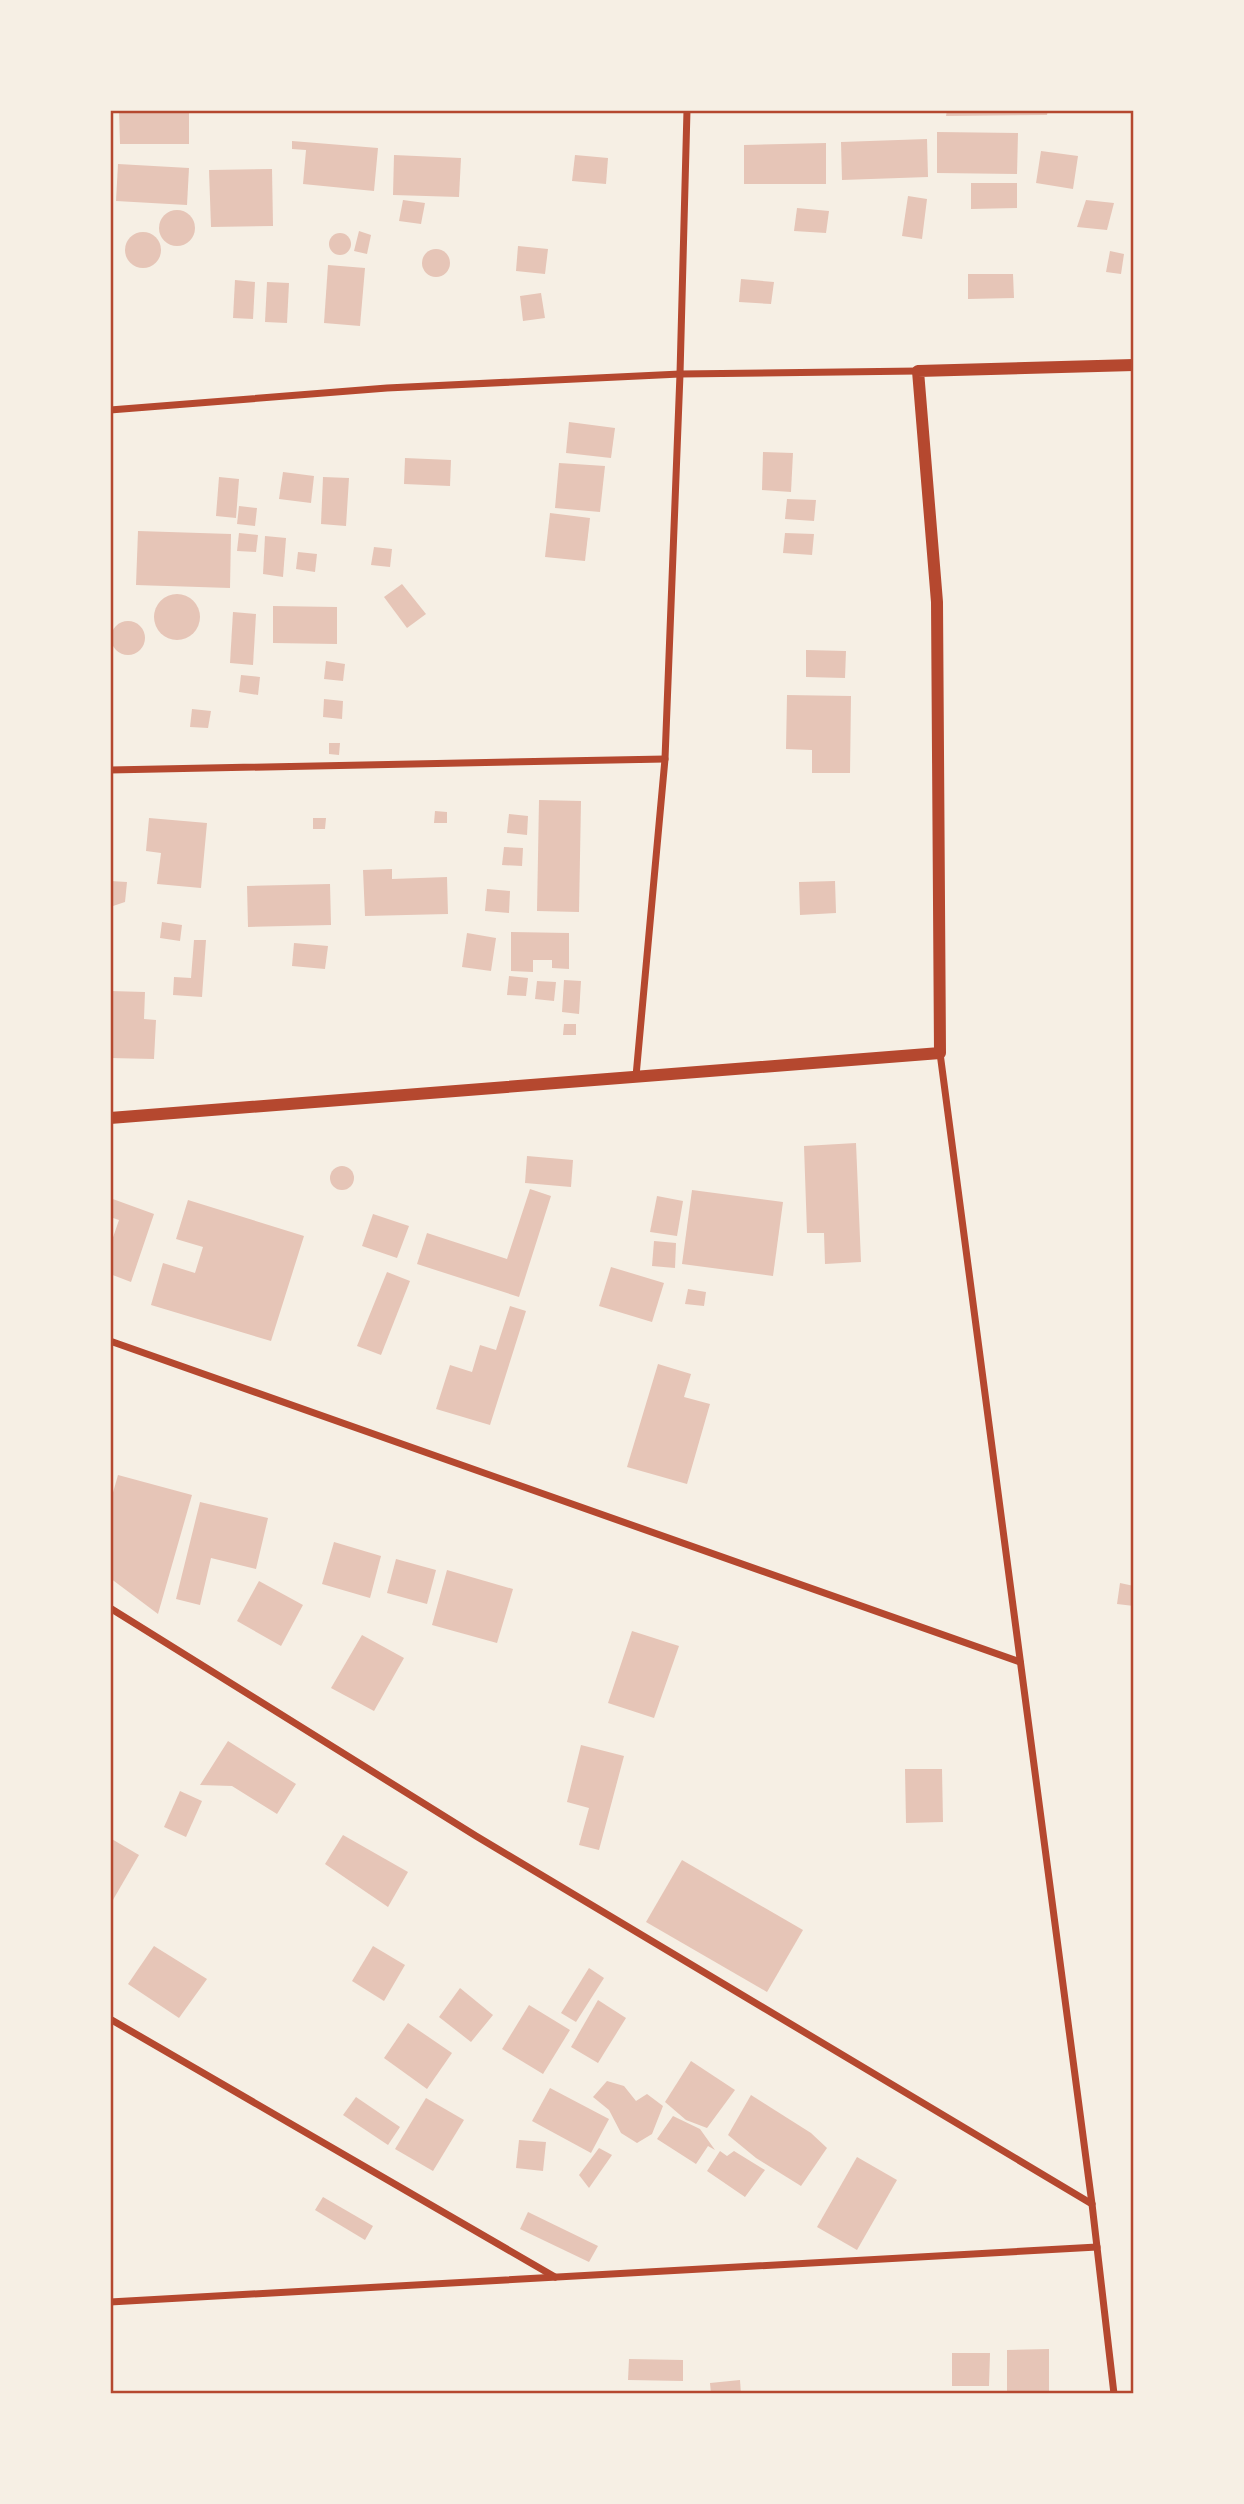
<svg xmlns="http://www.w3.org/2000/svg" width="1244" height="2504" font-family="'Archivo Narrow',sans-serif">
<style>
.building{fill:#e6c5b7}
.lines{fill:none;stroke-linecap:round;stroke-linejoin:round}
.minor{stroke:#b5482f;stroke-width:7}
.tertiary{stroke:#b5482f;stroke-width:12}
.neatline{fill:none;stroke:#b5482f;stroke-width:2.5}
</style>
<rect width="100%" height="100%" fill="#f6efe4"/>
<g class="building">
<path d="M119 110H189V144H120Z"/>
<path d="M947 110H1048L1047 115 946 116Z"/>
<path d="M937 132 1018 133 1017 174 937 173Z"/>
<path d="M927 139 928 177 842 180 841 142Z"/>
<path d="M292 141 378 148 374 191 303 184 306 150 292 149Z"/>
<path d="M826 143V184H744V145Z"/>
<path d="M1041 151 1078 156 1073 189 1036 183Z"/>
<path d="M394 155 461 158 459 197 393 195Z"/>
<path d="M575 155 608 158 606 184 572 181Z"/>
<path d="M118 164 189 168 187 205 116 201Z"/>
<path d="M272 169 273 226 211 227 209 170Z"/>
<path d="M971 183H1017V208L971 209Z"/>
<path d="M908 196 927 199 922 239 902 236Z"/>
<path d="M403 200 425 203 421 224 399 221Z"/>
<path d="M1086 200 1114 203 1107 230 1077 227Z"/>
<path d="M797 208 829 211 826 233 794 231Z"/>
<circle cx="177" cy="228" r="18"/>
<path d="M359 231 371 235 367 254 354 251Z"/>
<circle cx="143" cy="250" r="18"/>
<circle cx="340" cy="244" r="11"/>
<path d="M518 246 548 249 545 274 516 271Z"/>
<circle cx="436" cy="263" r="14"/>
<path d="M1110 251 1124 254 1121 274 1106 272Z"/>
<path d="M328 265 365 268 360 326 324 323Z"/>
<path d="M968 274H1013L1014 298 968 299Z"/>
<path d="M741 279 774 282 771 304 739 302Z"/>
<path d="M235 280 255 282 253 319 233 318Z"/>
<path d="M267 282 289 283 287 323 265 322Z"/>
<path d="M541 293 545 318 523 321 520 296Z"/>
<path d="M569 422 615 428 611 458 566 453Z"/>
<path d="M763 452 793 453 791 492 762 490Z"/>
<path d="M405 458 451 460 450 486 404 484Z"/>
<path d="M559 463 605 466 600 512 555 508Z"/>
<path d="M283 472 314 476 311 503 279 499Z"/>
<path d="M219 477 239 479 236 518 216 516Z"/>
<path d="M323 477 349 478 346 526 321 524Z"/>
<path d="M787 499 816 500 814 521 785 519Z"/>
<path d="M239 506 257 508 255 526 237 524Z"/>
<path d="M550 513 590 518 585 561 545 557Z"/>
<path d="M138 531 231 534 230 588 136 585Z"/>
<path d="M239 533 258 535 256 552 237 551Z"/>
<path d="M785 533 814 534 812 555 783 553Z"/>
<path d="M265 536 286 538 283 577 263 574Z"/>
<path d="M374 547 392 549 390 567 371 565Z"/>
<path d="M298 552 317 554 315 572 296 569Z"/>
<path d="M402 584 426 614 407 628 384 597Z"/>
<circle cx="177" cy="617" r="23"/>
<path d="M273 606 337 607V644L273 643Z"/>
<path d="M233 612 256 614 253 665 230 663Z"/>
<circle cx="128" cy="638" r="17"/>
<path d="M806 650 846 651 845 678 806 677Z"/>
<path d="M326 661 345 664 343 681 324 679Z"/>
<path d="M241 675 260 677 258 695 239 692Z"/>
<path d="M787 695 851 696 850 773H812V750L786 749Z"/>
<path d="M324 699 343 701 342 719 323 717Z"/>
<path d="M192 709 211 711 208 728 190 727Z"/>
<path d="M329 743H340L339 755 329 754Z"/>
<path d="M539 800 581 801 579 912 537 911Z"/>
<path d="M435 811 447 812V823H434Z"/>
<path d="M509 814 528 816 527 835 507 833Z"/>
<path d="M149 818 207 823 201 888 157 884 161 853 146 851Z"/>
<path d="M313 818H326L325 829H313Z"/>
<path d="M504 847 523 848 522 866 502 865Z"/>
<path d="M392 869V879L447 877 448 914 365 916 363 870Z"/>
<path d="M110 881 127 882 125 902 110 907Z"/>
<path d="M835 881 836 913 800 915 799 882Z"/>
<path d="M330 884 331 925 248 927 247 886Z"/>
<path d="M487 889 510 891 509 913 485 911Z"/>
<path d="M162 922 182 925 180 941 160 938Z"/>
<path d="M511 932 569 933V969L552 968V960H533V972L511 971Z"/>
<path d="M467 933 496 938 491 971 462 967Z"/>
<path d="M194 940H206L202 997 173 995 174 977 191 978Z"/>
<path d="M294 943 328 946 325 969 292 966Z"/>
<path d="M509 976 528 978 526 996 507 995Z"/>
<path d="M564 980 581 981 579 1014 562 1012Z"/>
<path d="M537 981 556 982 554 1001 535 999Z"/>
<path d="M110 991 145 992 144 1019 156 1020 154 1059 110 1058Z"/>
<path d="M564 1024H576V1035H563Z"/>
<path d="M856 1143 861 1262 825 1264 824 1233H807L804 1146Z"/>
<path d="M527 1156 573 1160 571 1187 525 1183Z"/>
<circle cx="342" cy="1178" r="12"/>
<path d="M530 1189 551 1196 519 1297 417 1264 427 1233 507 1259Z"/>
<path d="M692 1190 783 1202 773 1276 682 1264Z"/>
<path d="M657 1196 683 1201 677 1236 650 1232Z"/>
<path d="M110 1198 154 1214 131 1282 110 1274V1246L119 1220 110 1217Z"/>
<path d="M188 1200 304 1236 271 1341 151 1305 163 1263 195 1273 203 1247 176 1239Z"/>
<path d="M373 1214 409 1226 397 1258 362 1246Z"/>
<path d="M654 1241 676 1243 675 1268 652 1266Z"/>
<path d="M611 1267 664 1283 652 1322 599 1306Z"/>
<path d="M387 1272 410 1281 381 1355 357 1346Z"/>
<path d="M688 1289 706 1292 704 1306 685 1304Z"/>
<path d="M510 1306 526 1311 490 1425 436 1409 450 1365 472 1372 480 1345 496 1350Z"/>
<path d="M658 1364 691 1374 684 1397 710 1404 687 1484 627 1467Z"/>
<path d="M118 1475 192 1495 158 1614 110 1578V1503Z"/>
<path d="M200 1502 268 1518 256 1569 211 1558 200 1605 176 1599Z"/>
<path d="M334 1542 381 1556 370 1598 322 1584Z"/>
<path d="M396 1559 436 1570 427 1604 387 1593Z"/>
<path d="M447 1570 513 1589 497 1643 432 1625Z"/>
<path d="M259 1581 303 1605 281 1646 237 1621Z"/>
<path d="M1120 1583 1134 1586V1606L1117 1604Z"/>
<path d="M632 1631 679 1646 654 1718 608 1703Z"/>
<path d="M362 1635 404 1658 374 1711 331 1688Z"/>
<path d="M228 1741 296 1784 277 1814 232 1786 200 1785Z"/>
<path d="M581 1745 624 1756 599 1850 579 1845 589 1808 567 1802Z"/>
<path d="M905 1769H942L943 1822 906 1823Z"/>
<path d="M180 1791 202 1801 186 1837 164 1827Z"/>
<path d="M343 1835 408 1872 388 1907 325 1864Z"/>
<path d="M110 1838 139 1855 110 1905Z"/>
<path d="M682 1860 803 1930 767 1992 646 1922Z"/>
<path d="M154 1946 207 1979 179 2018 128 1984Z"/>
<path d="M373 1946 405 1965 384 2001 352 1981Z"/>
<path d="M589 1968 604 1978 576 2022 561 2013Z"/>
<path d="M460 1988 493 2015 471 2042 439 2017Z"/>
<path d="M598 2000 626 2018 598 2063 571 2047Z"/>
<path d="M529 2005 570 2030 543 2074 502 2049Z"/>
<path d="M408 2023 452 2053 427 2089 384 2058Z"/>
<path d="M691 2061 735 2090 707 2128 686 2120 665 2102Z"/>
<path d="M607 2081 624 2086 636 2101 647 2094 663 2106 652 2134 637 2143 621 2133 609 2110 593 2097Z"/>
<path d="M550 2088 609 2119 591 2153 532 2121Z"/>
<path d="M751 2095 811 2133 827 2148 801 2186 756 2158 728 2135Z"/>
<path d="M356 2097 400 2127 388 2145 343 2115Z"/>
<path d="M426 2098 464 2120 433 2171 395 2149Z"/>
<path d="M673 2116 700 2129 715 2150 708 2146 696 2164 657 2139Z"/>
<path d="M519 2140 546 2142 543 2171 516 2168Z"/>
<path d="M599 2148 612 2155 589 2188 579 2175Z"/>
<path d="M720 2151 727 2156 734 2151 765 2170 745 2197 707 2171Z"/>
<path d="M857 2157 897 2180 857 2250 817 2227Z"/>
<path d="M323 2197 373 2226 365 2240 315 2210Z"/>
<path d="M528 2212 598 2246 589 2262 520 2229Z"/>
<path d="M1049 2349V2394H1007V2350Z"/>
<path d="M952 2353H990L989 2386H952Z"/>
<path d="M629 2359 683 2360V2381L628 2380Z"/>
<path d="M740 2380 741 2394H711L710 2383Z"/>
</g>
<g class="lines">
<g class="minor">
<path d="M110 410 387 388 680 374 918 371"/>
<path d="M110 770 665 759"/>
<path d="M940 1053 1092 2204 1114 2394"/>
<path d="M636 1076 665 759 680 374 687 110"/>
<path d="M110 1341 1020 1662"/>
<path d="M110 1608 476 1836 1092 2204"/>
<path d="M110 2019 555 2277"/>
<path d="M110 2302 1097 2247"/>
</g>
<path class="tertiary" d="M110 1118 940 1053 937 602 918 371 1134 365"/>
</g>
<rect width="1244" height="2504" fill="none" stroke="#f6efe4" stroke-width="224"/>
<rect x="112" y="112" width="1020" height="2280" class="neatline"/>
</svg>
